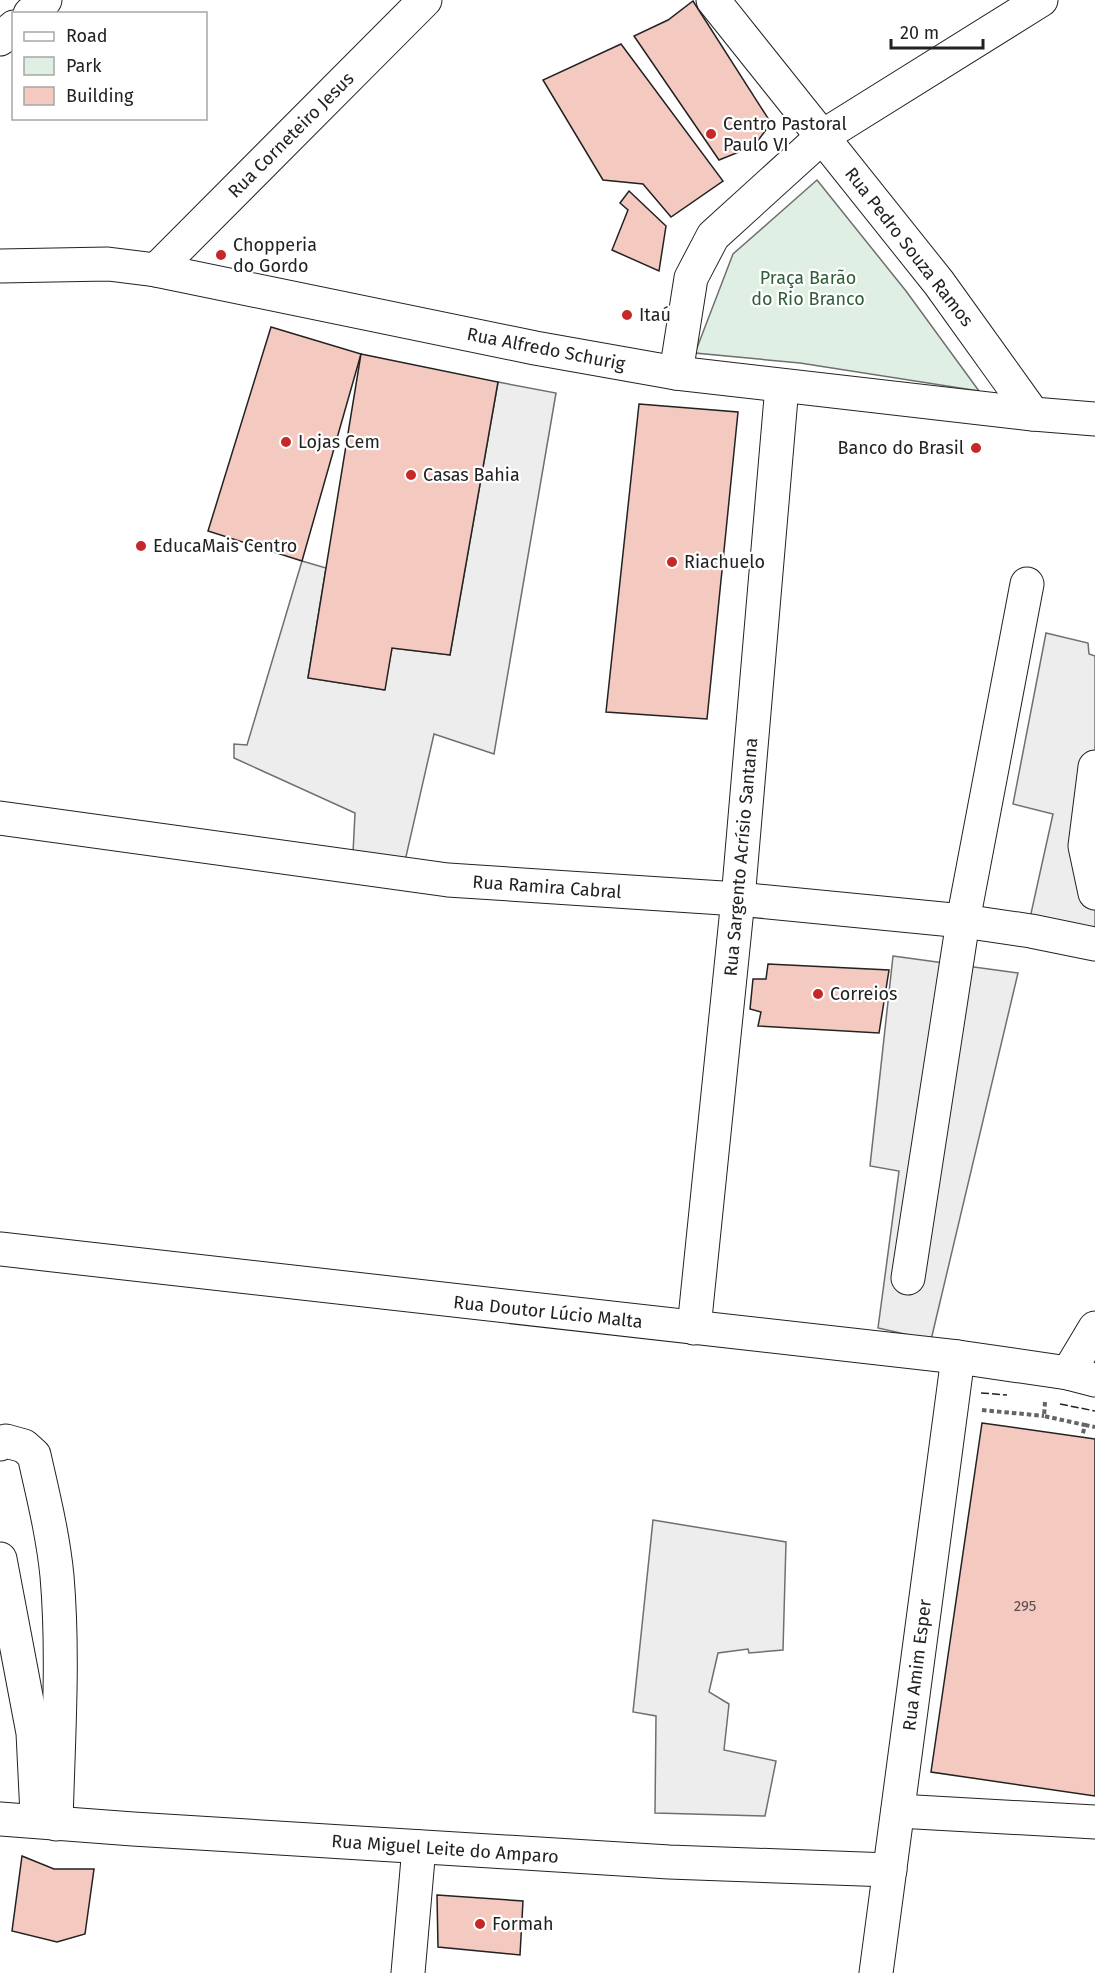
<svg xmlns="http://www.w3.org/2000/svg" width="1095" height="1973" font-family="'Fira Sans',sans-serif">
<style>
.green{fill:#e0efe3;stroke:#6f6f6f;stroke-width:1.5}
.parking{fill:#ededed;stroke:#6f6f6f;stroke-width:1.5}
.building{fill:#f3c9c0;stroke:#222;stroke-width:1.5}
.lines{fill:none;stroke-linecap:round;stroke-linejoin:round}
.minor-casing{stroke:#222;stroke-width:35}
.major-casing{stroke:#222;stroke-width:35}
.path{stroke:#646464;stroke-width:4;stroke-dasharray:4.5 3;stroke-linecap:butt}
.minor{stroke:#fff;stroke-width:33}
.major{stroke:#fff;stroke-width:33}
.fence{stroke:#222;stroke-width:1.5;stroke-dasharray:8 3;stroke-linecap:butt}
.poi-dot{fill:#c62828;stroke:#fff;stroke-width:2}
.labels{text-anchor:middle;stroke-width:4.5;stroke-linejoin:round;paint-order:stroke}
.number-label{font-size:15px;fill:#564c4a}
.poi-label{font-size:18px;fill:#222;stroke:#fff;text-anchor:start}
.street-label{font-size:18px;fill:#222;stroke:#fff}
.park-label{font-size:18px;fill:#2f5e38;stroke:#fff}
</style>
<rect width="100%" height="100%" fill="#fff"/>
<path class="green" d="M817 180 906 291 979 391 800 363 695 353 733 254Z"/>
<g class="parking">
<path d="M498 382 556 393 494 754 434 734 405 861 353 853 355 813 234 758V744L247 745 302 561 326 568 308 678 384 690 392 648 450 655Z"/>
<path d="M1046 633 1088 643 1089 654 1095 656V934L1028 927 1053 814 1013 804Z"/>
<path d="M893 956 1018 973 931 1340 878 1328 899 1171 870 1166Z"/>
<path d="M653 1520 786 1542 783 1650 749 1653 748 1649 718 1653 709 1692 729 1704 724 1750 776 1761 765 1816 655 1813 656 1716 633 1712Z"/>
</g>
<g class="building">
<path d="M693 1 771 123 754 146 719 160 634 36 668 20Z"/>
<path d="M621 44 723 181 671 217 643 184 603 180 543 80Z"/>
<path d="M629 191 666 226 659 271 612 250 628 210 620 203Z"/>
<path d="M271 327 361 354 302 561 208 531Z"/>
<path d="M361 354 498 382 450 655 392 648 385 690 308 678Z"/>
<path d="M639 404 738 412 707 719 606 712Z"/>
<path d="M768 964 889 970 879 1033 758 1026 761 1012 750 1009 753 979H766Z"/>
<path d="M982 1423 1095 1439V1796L931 1772Z"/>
<path d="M22 1856 54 1869H94L85 1934 57 1942 12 1931Z"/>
<path d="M437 1895 523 1901 520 1955 438 1947Z"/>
</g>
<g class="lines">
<defs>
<g id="minor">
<path d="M713 0 939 283 1033 414"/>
<path d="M156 270 425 0"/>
<path d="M676 373 691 278 713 236 823 136 1041 0"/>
<path d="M1095 767 1085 846 1095 893"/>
<path d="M0 818 448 880 738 899 963 921 1031 931 1095 944"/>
<path d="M908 1278 963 921 1027 584"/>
<path d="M694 1328 738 899 782 386"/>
<path d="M1068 1373 1095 1328"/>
<path d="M0 1444 6 1441 24 1446 34 1455C43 1495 53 1535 57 1576 64 1658 58 1742 56 1824"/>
<path d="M0 1559 33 1733 37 1815"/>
<path d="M898 1811 1095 1822"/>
<path d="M0 1819 133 1829 669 1862 890 1870"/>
<path d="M408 1973 419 1847"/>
<path d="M876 1973 958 1357"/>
</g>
<g id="major">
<path d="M30 14 45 0"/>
<path d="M0 39 14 27"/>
<path d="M0 266 108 264 156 270 535 348 676 373 1033 414 1095 419"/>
<path d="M0 1249 958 1357 1068 1373 1095 1380"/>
</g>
</defs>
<use href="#minor" class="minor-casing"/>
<use href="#major" class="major-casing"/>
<g class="path">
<path d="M1045 1402 1044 1416 1085 1425 1082 1437"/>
<path d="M982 1410 1044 1416"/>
<path d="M1085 1425 1095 1427"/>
</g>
<use href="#minor" class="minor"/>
<use href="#major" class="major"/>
<g class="fence">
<path d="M981 1393 1007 1395"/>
<path d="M1060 1404 1095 1411"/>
</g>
</g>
<g class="poi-dot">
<circle cx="711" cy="134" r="6"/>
<circle cx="221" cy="255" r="6"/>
<circle cx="627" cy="315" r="6"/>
<circle cx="286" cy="442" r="6"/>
<circle cx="976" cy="448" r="6"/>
<circle cx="411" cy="475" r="6"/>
<circle cx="141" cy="546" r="6"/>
<circle cx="672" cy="562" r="6"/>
<circle cx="818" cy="994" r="6"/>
<circle cx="480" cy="1924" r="6"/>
</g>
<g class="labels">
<g class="number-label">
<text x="1025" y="1611">295</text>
</g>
<g class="poi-label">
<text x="723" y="130">Centro Pastoral<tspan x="723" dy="21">Paulo VI</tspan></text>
<text x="233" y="251">Chopperia<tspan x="233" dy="21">do Gordo</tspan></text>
<text x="639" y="321">Itaú</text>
<text x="298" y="448">Lojas Cem</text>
<text x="964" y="454" text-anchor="end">Banco do Brasil</text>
<text x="423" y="481">Casas Bahia</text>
<text x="153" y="552">EducaMais Centro</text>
<text x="684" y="568">Riachuelo</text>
<text x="830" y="1000">Correios</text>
<text x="492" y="1930">Formah</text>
</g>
<g class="street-label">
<text transform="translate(291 135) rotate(-45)" y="6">Rua Corneteiro Jesus</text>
<text transform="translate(909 247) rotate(52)" y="6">Rua Pedro Souza Ramos</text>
<text transform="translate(546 349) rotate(11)" y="6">Rua Alfredo Schurig</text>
<text transform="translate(741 857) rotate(-85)" y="6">Rua Sargento Acrísio Santana</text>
<text transform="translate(547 887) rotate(4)" y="6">Rua Ramira Cabral</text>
<text transform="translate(548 1312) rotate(6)" y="6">Rua Doutor Lúcio Malta</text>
<text transform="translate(917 1665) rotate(-83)" y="6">Rua Amim Esper</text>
<text transform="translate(445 1849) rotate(4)" y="6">Rua Miguel Leite do Amparo</text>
</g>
<g class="park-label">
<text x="808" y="284">Praça Barão<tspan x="808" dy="21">do Rio Branco</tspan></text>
</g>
</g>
<rect x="12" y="12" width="195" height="108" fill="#ffffff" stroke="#a7a7a7" stroke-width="1.5"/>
<rect x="24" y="32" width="30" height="9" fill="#ffffff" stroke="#a7a7a7" stroke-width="1.5"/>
<text x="66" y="42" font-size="18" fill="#222222">Road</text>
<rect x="24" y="57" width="30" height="18" fill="#e0efe3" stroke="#a7a7a7" stroke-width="1.5"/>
<text x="66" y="72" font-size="18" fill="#222222">Park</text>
<rect x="24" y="87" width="30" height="18" fill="#f3c9c0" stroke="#a7a7a7" stroke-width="1.5"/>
<text x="66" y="102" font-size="18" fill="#222222">Building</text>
<path d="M891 39v9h92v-9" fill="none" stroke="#222222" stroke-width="3"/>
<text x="900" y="39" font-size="18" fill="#222222" stroke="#ffffff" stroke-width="4.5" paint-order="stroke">20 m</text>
</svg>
